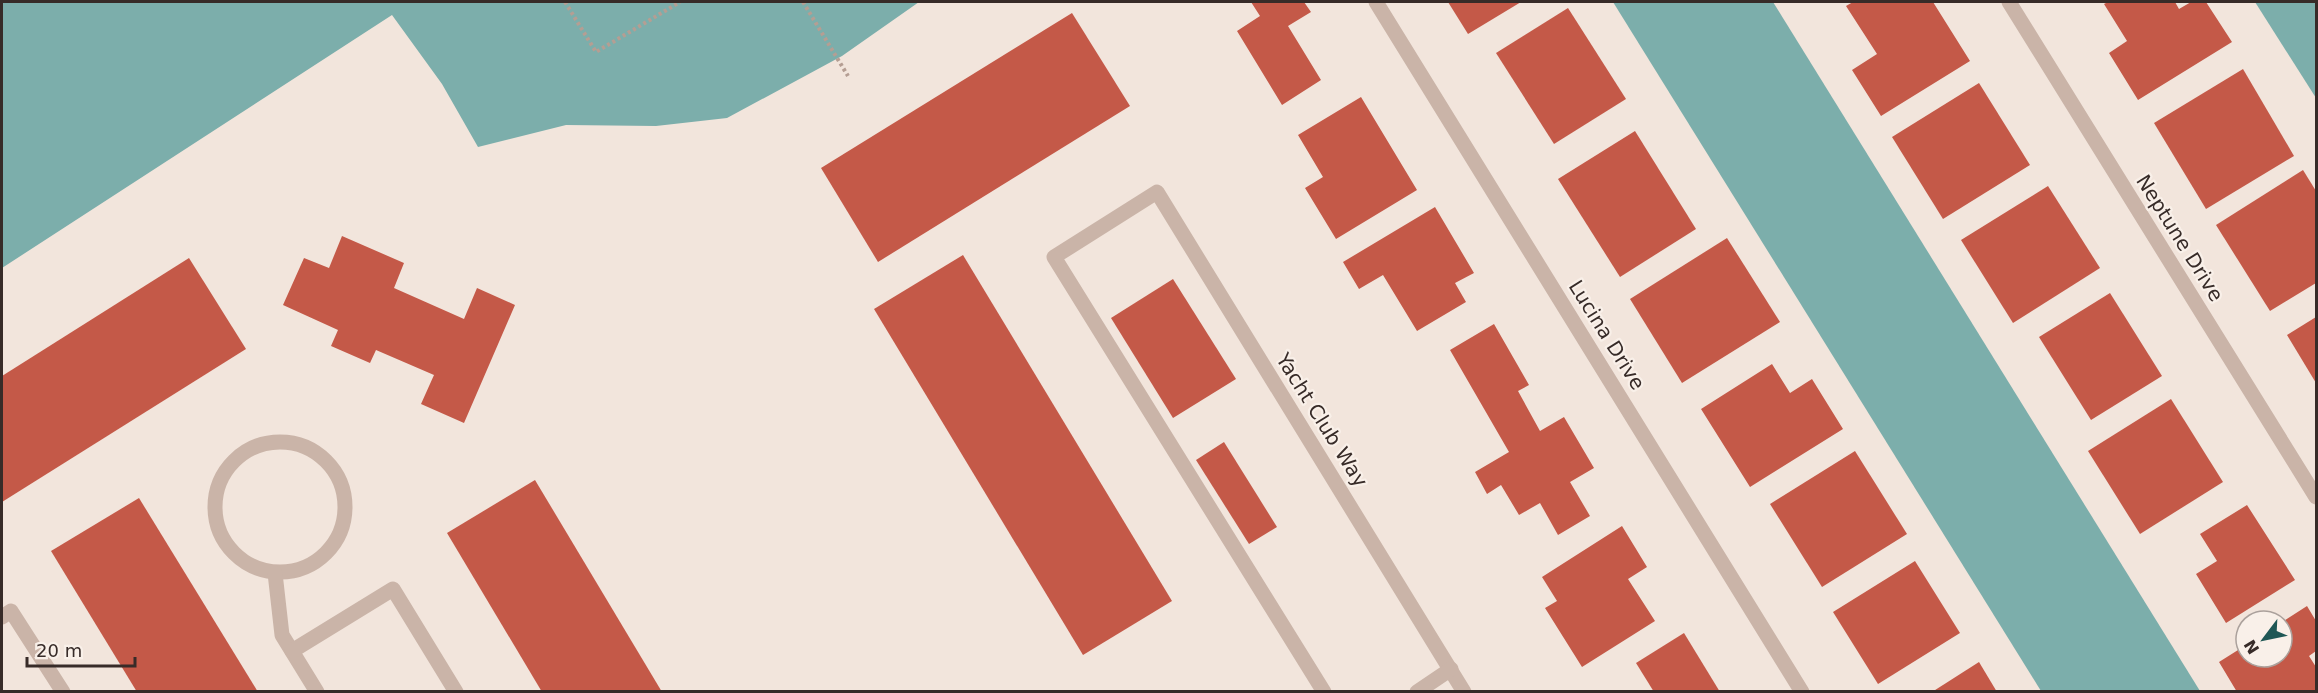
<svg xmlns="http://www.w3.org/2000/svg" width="2318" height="693" font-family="'DejaVu Sans',sans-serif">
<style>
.water{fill:#7caeab}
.building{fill:#c45948}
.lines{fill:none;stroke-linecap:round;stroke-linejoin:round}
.path{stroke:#b59e93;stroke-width:4;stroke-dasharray:3 3;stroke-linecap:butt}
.minor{stroke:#cab4a8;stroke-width:15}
.labels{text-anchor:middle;stroke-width:4.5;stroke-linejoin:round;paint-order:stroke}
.street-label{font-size:20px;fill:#372b28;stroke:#f9f0e9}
</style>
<rect width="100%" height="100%" fill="#f2e5dc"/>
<g class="water">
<path d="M2 2H919L842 56 727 118 656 126 566 125 478 147 442 84 392 15 2 268Z"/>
<path d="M1613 2H1773L2200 691H2041Z"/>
<path d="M2255 2H2316V98Z"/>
</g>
<g class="building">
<path d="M1251 2H1304L1311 12 1288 26 1321 80 1282 105 1237 31 1260 16Z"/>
<path d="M1448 2H1521L1468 34Z"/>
<path d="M1853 2H1933L1970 61 1881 116 1852 70 1877 54 1846 6Z"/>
<path d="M2108 2H2175L2179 9 2191 2H2206L2232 42 2138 100 2109 53 2127 41 2104 4Z"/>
<path d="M1568 8 1626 99 1554 144 1496 53Z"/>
<path d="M1072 13 1130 106 878 262 821 168Z"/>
<path d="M2243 69 2294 156 2206 209 2154 123Z"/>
<path d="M1979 83 2030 165 1943 219 1892 137Z"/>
<path d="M1361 97 1417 190 1336 239 1305 188 1323 177 1298 135Z"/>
<path d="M1635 131 1696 229 1620 277 1558 179Z"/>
<path d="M2303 170 2316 191V283L2270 311 2216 225Z"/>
<path d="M2048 186 2100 268 2013 323 1961 240Z"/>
<path d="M1435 207 1474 273 1455 283 1466 302 1417 331 1383 275 1359 289 1343 262Z"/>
<path d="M342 236 404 263 394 288 464 319 477 288 515 305 464 423 421 404 434 375 376 350 370 363 331 346 338 330 283 305 304 258 329 268Z"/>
<path d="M1727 238 1780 322 1682 383 1630 299Z"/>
<path d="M963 255 1172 601 1083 655 874 309Z"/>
<path d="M189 258 246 349 2 502V376Z"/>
<path d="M1173 279 1236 379 1173 418 1111 318Z"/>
<path d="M2110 293 2162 376 2091 420 2039 337Z"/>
<path d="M2316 317V383L2287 335Z"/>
<path d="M1494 324 1529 385 1518 391 1540 431 1564 417 1594 468 1570 482 1590 516 1558 535 1540 503 1519 515 1501 485 1487 494 1475 472 1509 452 1450 350Z"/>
<path d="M1772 364 1790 393 1812 379 1843 429 1750 487 1701 409Z"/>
<path d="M2171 399 2223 482 2140 534 2088 451Z"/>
<path d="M1224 442 1277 527 1249 544 1196 460Z"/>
<path d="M1855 451 1907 534 1822 587 1770 504Z"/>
<path d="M535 480 662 692H542L447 533Z"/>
<path d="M139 498 258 692H137L51 551Z"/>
<path d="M2247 505 2295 580 2226 623 2196 574 2217 561 2200 534Z"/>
<path d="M1622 526 1647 567 1628 579 1655 621 1582 667 1545 608 1557 601 1542 577Z"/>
<path d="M1915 561 1960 633 1878 684 1833 612Z"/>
<path d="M2307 606 2316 621V651L2309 656 2316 667V692H2237L2219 662 2246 645V657H2282V622Z"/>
<path d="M1684 633 1720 692H1654L1636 663Z"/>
<path d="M1979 662 1997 692H1932Z"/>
</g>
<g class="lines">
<g class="path">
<path d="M565 2 596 52 680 2"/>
<path d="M803 2 848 76"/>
</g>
<g class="minor">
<path d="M1376 2 1802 692"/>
<path d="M2009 2 2316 497"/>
<circle cx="280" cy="507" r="65"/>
<path d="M275 573 282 635 317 692"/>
<path d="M2 617 11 611 63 692"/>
<path d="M292 651 393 589 456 692"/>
<path d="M1324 692 1054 257 1157 192 1464 692"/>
<path d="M1417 692 1451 669"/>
</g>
</g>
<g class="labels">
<g class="street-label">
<text transform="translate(2180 238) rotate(58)" y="7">Neptune Drive</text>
<text transform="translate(1607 335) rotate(58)" y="7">Lucina Drive</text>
<text transform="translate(1322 420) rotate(58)" y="7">Yacht Club Way</text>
</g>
</g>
<rect width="2318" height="693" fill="none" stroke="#372b28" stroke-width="6"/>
<g transform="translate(2264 639) rotate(238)"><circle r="28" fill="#f9f0e9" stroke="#aba19c" stroke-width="1.5"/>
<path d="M0-4.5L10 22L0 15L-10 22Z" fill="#1f5755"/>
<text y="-9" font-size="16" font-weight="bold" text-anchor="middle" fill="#372b28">N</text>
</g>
<path d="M27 657v9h108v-9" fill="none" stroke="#372b28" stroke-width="3"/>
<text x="36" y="657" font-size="18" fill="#372b28" stroke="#f9f0e9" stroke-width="4.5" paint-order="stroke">20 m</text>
</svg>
